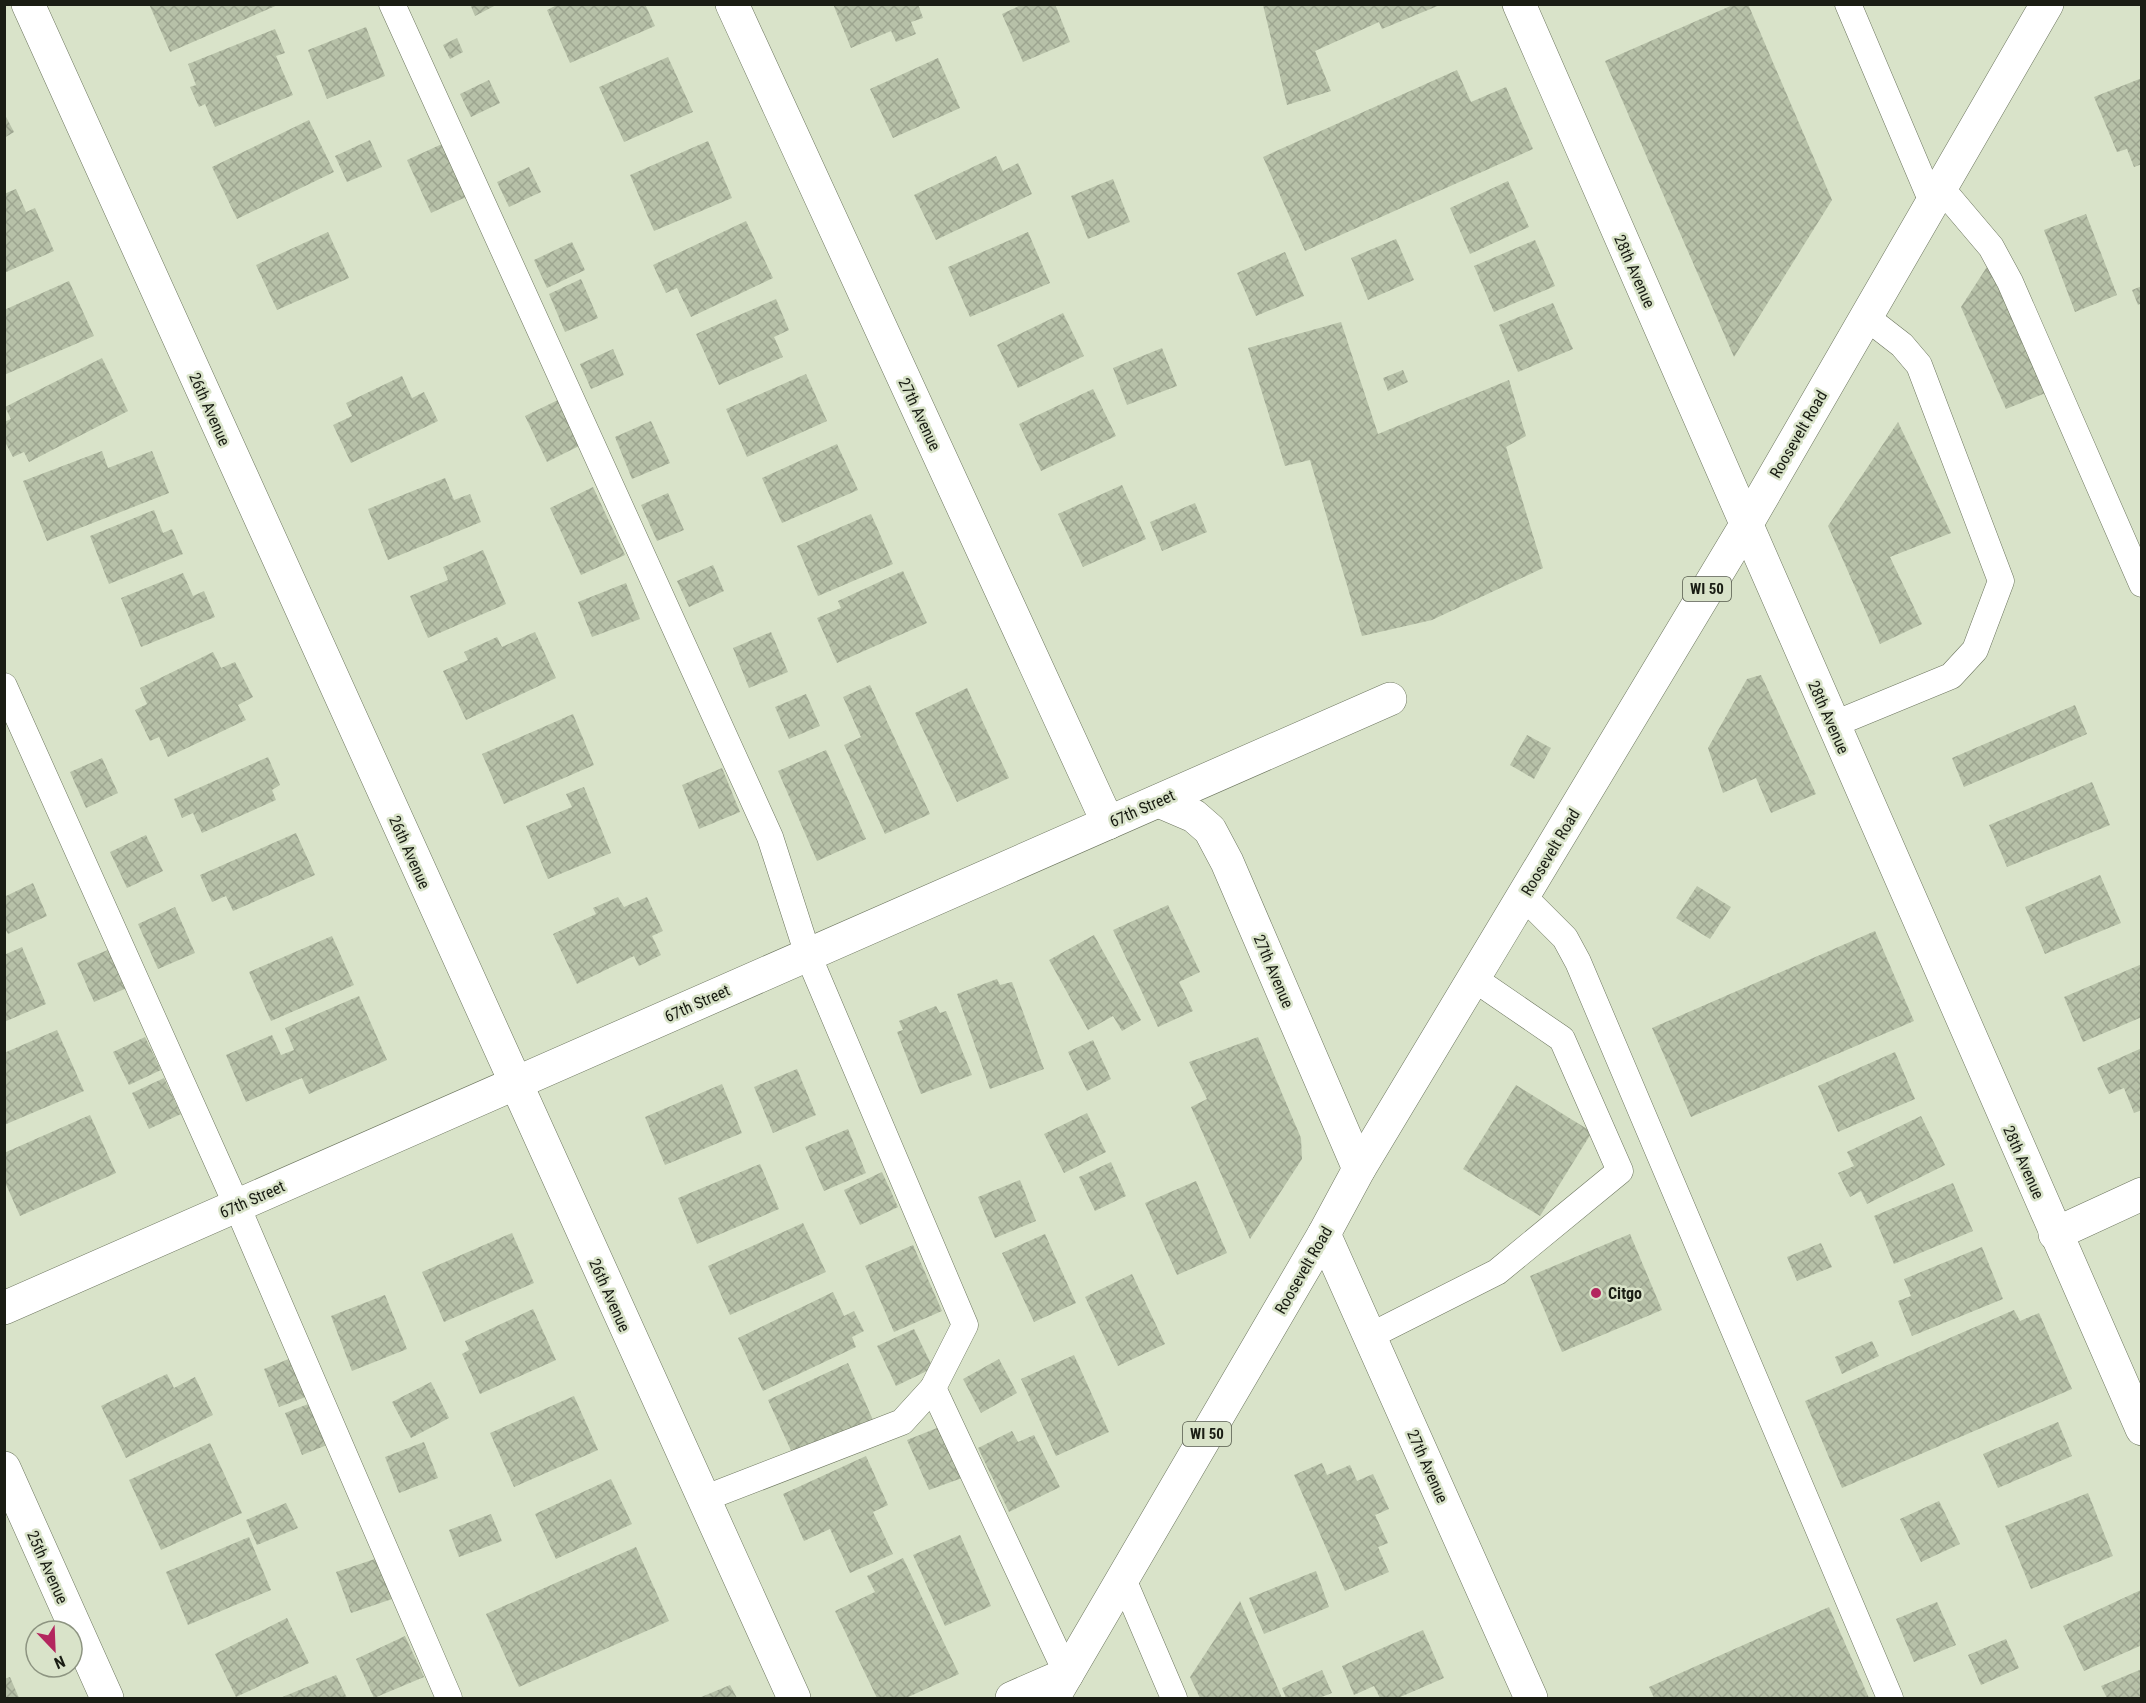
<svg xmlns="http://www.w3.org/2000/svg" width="2146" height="1703" font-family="'Roboto Condensed',sans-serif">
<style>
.building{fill:url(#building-cross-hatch)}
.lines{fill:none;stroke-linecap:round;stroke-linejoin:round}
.lane-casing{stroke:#6c755e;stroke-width:27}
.street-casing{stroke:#6c755e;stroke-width:34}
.primary-casing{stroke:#6c755e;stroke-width:34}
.lane{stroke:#fff;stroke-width:26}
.street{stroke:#fff;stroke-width:33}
.primary{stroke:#fff;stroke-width:33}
.poi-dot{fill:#b3265e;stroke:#d9e3c9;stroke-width:2}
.labels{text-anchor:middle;stroke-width:5;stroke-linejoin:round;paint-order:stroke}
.shield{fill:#d9e3c9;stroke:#53584a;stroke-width:1.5}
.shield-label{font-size:15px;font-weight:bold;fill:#1a1d14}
.street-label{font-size:16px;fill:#1a1d14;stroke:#d9e3c9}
.poi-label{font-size:16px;font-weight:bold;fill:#1a1d14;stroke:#d9e3c9;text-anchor:start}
</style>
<defs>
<pattern id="building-cross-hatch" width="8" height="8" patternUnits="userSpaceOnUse" patternTransform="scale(1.5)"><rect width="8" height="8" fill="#b7c1a8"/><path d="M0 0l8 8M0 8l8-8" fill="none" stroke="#9da590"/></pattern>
</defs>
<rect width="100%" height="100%" fill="#d9e3c9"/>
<g class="building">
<path d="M149 4H280L170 52Z"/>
<path d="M470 4H498L475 16Z"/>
<path d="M559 4H645L655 26 570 63 547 10Z"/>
<path d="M833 4H918L923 18 911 22 916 34 896 42 891 31 851 48Z"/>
<path d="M1023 4H1055L1070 42 1023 62 1002 14Z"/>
<path d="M1735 4H1748L1832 200 1734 357 1605 61Z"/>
<path d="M1263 5H1440L1382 29 1379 22 1315 51 1331 91 1287 105Z"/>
<path d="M366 27 385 76 327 99 308 50Z"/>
<path d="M275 29 285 53 276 56 293 95 215 127 205 104 199 107 190 87 196 85 188 64Z"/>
<path d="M457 38 463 52 450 59 443 45Z"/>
<path d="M668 57 693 112 624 142 599 87Z"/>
<path d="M938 58 960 108 893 138 870 89Z"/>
<path d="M1457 70 1471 102 1506 87 1533 149 1305 251 1263 157Z"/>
<path d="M2142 78V164L2134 167 2127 149 2117 152 2094 97Z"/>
<path d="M489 80 500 103 471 117 460 94Z"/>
<path d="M4 113 14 132 4 138Z"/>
<path d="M309 120 334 172 237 219 212 167Z"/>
<path d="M370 140 382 167 347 182 335 156Z"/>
<path d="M708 141 732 198 654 231 630 175Z"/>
<path d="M442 144 466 197 431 213 407 160Z"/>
<path d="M996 156 1003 171 1018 163 1032 194 936 240 914 195Z"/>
<path d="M529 167 541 192 509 207 497 182Z"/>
<path d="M1113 179 1130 222 1088 239 1071 196Z"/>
<path d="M1508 181 1529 227 1470 254 1450 208Z"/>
<path d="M16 189 26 212 35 208 54 251 4 273V194Z"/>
<path d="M2086 214 2117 295 2075 312 2044 230Z"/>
<path d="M746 221 773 278 691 317 677 288 666 293 653 265Z"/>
<path d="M328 232 349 278 277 310 256 265Z"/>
<path d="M1028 232 1050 283 970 317 948 267Z"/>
<path d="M1396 239 1414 280 1368 300 1351 258Z"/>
<path d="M1535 240 1555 286 1494 312 1474 266Z"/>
<path d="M572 242 585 270 547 288 534 260Z"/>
<path d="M1285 252 1304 296 1256 316 1237 273Z"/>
<path d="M1992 259 2048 392 2006 409 1961 307Z"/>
<path d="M581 279 598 318 565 332 549 294Z"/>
<path d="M69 281 94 336 4 375V310Z"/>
<path d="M2142 286V303L2138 305 2132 290Z"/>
<path d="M776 299 789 330 774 337 783 357 719 385 696 334Z"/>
<path d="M1553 303 1573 349 1518 372 1499 325Z"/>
<path d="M1063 313 1084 356 1018 388 997 345Z"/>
<path d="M1341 322 1378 434 1509 380 1526 436 1506 447 1543 568 1432 620 1362 636 1310 460 1285 466 1248 348Z"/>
<path d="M1162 348 1177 386 1127 405 1113 368Z"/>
<path d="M613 349 624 375 591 389 580 364Z"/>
<path d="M102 358 128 411 29 462 24 452 13 457 4 440V422L11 419 5 407Z"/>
<path d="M1403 370 1408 382 1388 391 1383 378Z"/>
<path d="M806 374 827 421 747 457 726 409Z"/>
<path d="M402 376 412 398 424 392 438 421 351 463 333 425 352 416 346 403Z"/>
<path d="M1093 389 1116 436 1041 471 1019 424Z"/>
<path d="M560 399 583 444 547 462 525 416Z"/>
<path d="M651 421 670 463 632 479 615 437Z"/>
<path d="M1898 422 1951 533 1890 557 1922 624 1880 644 1828 526Z"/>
<path d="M837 444 858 490 782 523 762 478Z"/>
<path d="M102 451 108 468 152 451 169 493 47 541 23 481Z"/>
<path d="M445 478 454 500 470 494 481 522 388 560 368 509Z"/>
<path d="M1122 485 1146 539 1083 567 1058 514Z"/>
<path d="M593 487 625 555 581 575 550 508Z"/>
<path d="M668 493 684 530 657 541 641 505Z"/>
<path d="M1195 503 1207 532 1162 551 1150 522Z"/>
<path d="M154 510 163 533 172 529 183 554 109 584 90 536Z"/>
<path d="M871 514 893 564 818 596 797 546Z"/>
<path d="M483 550 506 604 428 638 410 596 448 580 443 567Z"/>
<path d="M713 565 724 591 689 607 677 581Z"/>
<path d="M903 571 927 623 837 663 817 618 841 608 838 601Z"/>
<path d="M183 573 193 596 204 591 215 617 141 647 121 598Z"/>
<path d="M626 583 640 619 592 637 578 602Z"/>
<path d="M535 632 556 678 466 720 443 671 468 660 464 652 497 637 502 647Z"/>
<path d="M771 632 788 672 749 688 733 648Z"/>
<path d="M213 652 221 668 235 662 253 697 238 705 246 720 168 757 159 737 150 741 135 710 147 704 140 688Z"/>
<path d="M1761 675 1816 794 1771 813 1756 778 1723 793 1708 748 1747 679Z"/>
<path d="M870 685 930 814 885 834 844 745 861 737 843 697Z"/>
<path d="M967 688 1009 778 957 802 915 713Z"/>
<path d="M806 694 820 726 789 739 775 707Z"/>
<path d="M2075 705 2087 734 1964 787 1952 758Z"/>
<path d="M573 714 594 765 504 804 482 754Z"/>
<path d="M1527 735 1551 748 1534 779 1510 765Z"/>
<path d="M826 750 866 839 817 861 778 771Z"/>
<path d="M268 757 280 785 272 790 276 800 202 833 193 813 182 818 174 799Z"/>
<path d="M102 758 118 793 86 808 70 772Z"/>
<path d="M722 768 740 812 699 829 682 785Z"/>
<path d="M2092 782 2110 825 2007 867 1989 825Z"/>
<path d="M584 787 611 853 548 879 526 826 572 807 566 794Z"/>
<path d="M296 833 315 875 233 911 226 896 212 902 200 875Z"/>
<path d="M146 835 163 871 127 888 110 852Z"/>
<path d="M2100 875 2121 923 2045 954 2025 907Z"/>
<path d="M33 883 47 916 8 934 4 927V897Z"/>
<path d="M1697 886 1731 907 1710 939 1676 918Z"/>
<path d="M618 897 624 907 647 897 663 931 652 936 661 955 639 966 634 956 577 984 553 934 596 914 593 908Z"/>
<path d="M1168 905 1200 972 1179 982 1193 1011 1158 1027 1113 930Z"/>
<path d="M175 907 195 953 158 969 138 924Z"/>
<path d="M1875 931 1914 1021 1691 1117 1652 1028Z"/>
<path d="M1094 935 1141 1020 1122 1031 1113 1016 1088 1030 1049 960Z"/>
<path d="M332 936 354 985 271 1021 249 972Z"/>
<path d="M22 947 46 1004 4 1022V955Z"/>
<path d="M110 949 127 988 94 1002 77 963Z"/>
<path d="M2142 964V1017L2083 1042 2064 997Z"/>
<path d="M997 979 1000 985 1012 982 1044 1069 990 1089 957 994Z"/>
<path d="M359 996 387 1060 309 1094 302 1078 246 1102 226 1055 272 1035 281 1055 294 1050 285 1028Z"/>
<path d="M936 1006 940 1013 946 1011 972 1075 921 1094 897 1032 903 1030 899 1021Z"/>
<path d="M57 1030 84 1091 4 1125V1053Z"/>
<path d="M145 1037 161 1070 129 1085 113 1052Z"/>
<path d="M1258 1037 1301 1138 1302 1159 1250 1239 1191 1107 1207 1099 1189 1062Z"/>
<path d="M1093 1040 1111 1079 1087 1091 1068 1052Z"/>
<path d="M2142 1048V1110L2134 1113 2124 1088 2109 1094 2097 1068Z"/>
<path d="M1895 1052 1915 1099 1838 1132 1818 1086Z"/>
<path d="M797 1069 816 1115 773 1133 754 1087Z"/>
<path d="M164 1078 181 1114 149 1129 132 1093Z"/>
<path d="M722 1084 742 1133 665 1165 645 1117Z"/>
<path d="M1516 1085 1592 1132 1540 1216 1463 1169Z"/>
<path d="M1087 1113 1106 1152 1064 1173 1044 1134Z"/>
<path d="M90 1115 116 1173 20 1216 4 1180V1153Z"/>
<path d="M1921 1116 1945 1165 1867 1204 1861 1191 1850 1197 1838 1173 1854 1166 1847 1152Z"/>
<path d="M848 1129 866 1173 824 1191 805 1147Z"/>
<path d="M1111 1162 1126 1196 1095 1211 1079 1177Z"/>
<path d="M760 1164 779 1209 697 1244 678 1198Z"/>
<path d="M882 1172 898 1207 860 1225 844 1190Z"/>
<path d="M1020 1180 1036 1221 995 1238 978 1197Z"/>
<path d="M1196 1181 1227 1253 1177 1275 1145 1203Z"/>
<path d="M1953 1183 1973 1231 1894 1264 1874 1216Z"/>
<path d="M803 1223 826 1272 730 1315 708 1266Z"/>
<path d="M512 1233 534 1283 444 1322 422 1272Z"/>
<path d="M1045 1234 1076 1303 1034 1322 1002 1253Z"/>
<path d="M1630 1234 1662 1310 1562 1352 1530 1276Z"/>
<path d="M1821 1243 1832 1267 1797 1281 1787 1257Z"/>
<path d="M913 1245 942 1311 894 1332 865 1266Z"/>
<path d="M1982 1247 2003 1299 1912 1336 1898 1301 1911 1296 1904 1279Z"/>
<path d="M1132 1274 1165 1344 1118 1366 1085 1297Z"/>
<path d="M833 1292 844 1316 854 1311 864 1331 852 1337 856 1347 763 1391 738 1338Z"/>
<path d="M385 1295 407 1349 352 1371 331 1316Z"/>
<path d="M533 1309 556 1360 480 1394 462 1354 469 1350 465 1341Z"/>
<path d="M2014 1310 2020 1321 2039 1313 2072 1389 1842 1488 1805 1401Z"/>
<path d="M914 1329 933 1368 896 1386 877 1346Z"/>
<path d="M1872 1341 1879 1356 1842 1374 1835 1357Z"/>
<path d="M1074 1355 1109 1432 1056 1456 1021 1379Z"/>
<path d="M296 1356 311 1395 279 1407 264 1369Z"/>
<path d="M999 1359 1017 1393 981 1413 963 1379Z"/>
<path d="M848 1363 873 1420 793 1455 768 1400Z"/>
<path d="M167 1374 174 1388 195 1377 213 1415 126 1458 101 1406Z"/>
<path d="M431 1382 449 1418 411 1438 392 1402Z"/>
<path d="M574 1396 598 1450 514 1487 490 1433Z"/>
<path d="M316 1401 332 1443 302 1455 285 1413Z"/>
<path d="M2058 1422 2072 1456 1998 1488 1983 1454Z"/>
<path d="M942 1426 962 1478 929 1490 907 1440Z"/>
<path d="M1012 1431 1018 1442 1034 1435 1060 1487 1009 1512 978 1448Z"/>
<path d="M424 1442 438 1478 399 1493 385 1457Z"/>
<path d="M210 1443 242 1513 161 1550 129 1480Z"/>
<path d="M866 1456 888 1505 873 1512 893 1554 850 1573 830 1529 804 1541 783 1494Z"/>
<path d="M1322 1463 1327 1475 1350 1465 1357 1481 1373 1474 1389 1509 1375 1515 1388 1543 1378 1547 1389 1572 1345 1591 1294 1475Z"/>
<path d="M611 1479 632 1524 556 1559 535 1514Z"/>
<path d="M2088 1493 2113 1556 2031 1589 2005 1526Z"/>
<path d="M1939 1501 1960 1544 1921 1562 1900 1519Z"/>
<path d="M286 1503 298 1528 257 1545 246 1520Z"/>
<path d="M491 1514 502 1541 459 1557 449 1530Z"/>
<path d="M960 1535 991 1606 945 1626 913 1555Z"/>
<path d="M249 1537 271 1590 188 1625 166 1572Z"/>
<path d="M636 1547 669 1621 519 1687 486 1614Z"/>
<path d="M381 1557 395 1598 351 1613 336 1572Z"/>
<path d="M903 1558 959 1674 906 1698H877L835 1611 875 1592 867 1576Z"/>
<path d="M1316 1571 1329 1607 1264 1634 1249 1598Z"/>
<path d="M2141 1590 2142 1645 2084 1671 2063 1626Z"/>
<path d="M1240 1601 1282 1698H1200L1190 1677Z"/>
<path d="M1937 1602 1956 1645 1914 1662 1896 1619Z"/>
<path d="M1829 1607 1869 1698H1654L1649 1687Z"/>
<path d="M287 1618 309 1663 236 1697 215 1654Z"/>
<path d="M1423 1630 1444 1678 1398 1698H1380L1374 1686 1354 1695 1342 1666Z"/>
<path d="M405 1636 424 1677 374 1698 356 1659Z"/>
<path d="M2006 1639 2019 1668 1981 1685 1968 1655Z"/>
<path d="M2142 1669V1698H2107L2101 1686Z"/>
<path d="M1322 1670 1332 1693 1319 1698H1286L1282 1688Z"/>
<path d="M336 1675 347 1698H280Z"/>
<path d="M10 1677 19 1698H4V1679Z"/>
<path d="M730 1685 737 1698H699Z"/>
</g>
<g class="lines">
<defs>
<g id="lane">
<path d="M392 4 770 837 808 955 965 1325 933 1388 902 1422 703 1499"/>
<path d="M1848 4 1932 202"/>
<path d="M1941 188 1991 247 2010 282 2142 584"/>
<path d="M4 686 237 1206 449 1698"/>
<path d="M1832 725 1951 676 1975 650 2001 581 1919 365 1902 345 1866 317"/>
<path d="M1523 896 1565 938 1578 962 1890 1698"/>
<path d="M1370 1336 1497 1272 1620 1171 1562 1039 1473 978"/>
<path d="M933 1388 1067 1674"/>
<path d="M1123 1579 1174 1698"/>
</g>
<g id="street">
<path d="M28 4 794 1698"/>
<path d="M732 4 1108 823"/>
<path d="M1519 4 2142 1429"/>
<path d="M1159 801 1194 816 1210 830 1227 862 1359 1169"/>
<path d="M1324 1234 1531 1698"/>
<path d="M2055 1234 2142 1194"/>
<path d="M4 1308 1390 699"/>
<path d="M4 1468 107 1698"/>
<path d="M1012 1698 1067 1674"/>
</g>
<path id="primary" d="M1053 1698 1324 1234 1359 1169 1746 525 2047 4"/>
</defs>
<use href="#lane" class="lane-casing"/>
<use href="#street" class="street-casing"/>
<use href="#primary" class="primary-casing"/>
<use href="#lane" class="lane"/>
<use href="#street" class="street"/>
<use href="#primary" class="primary"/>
</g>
<circle class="poi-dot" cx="1596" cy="1293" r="6"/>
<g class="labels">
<g class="shield">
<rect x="1683" y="577" width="48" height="24" rx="4.5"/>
<rect x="1183" y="1422" width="48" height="24" rx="4.5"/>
</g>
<g class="shield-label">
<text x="1707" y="594">WI 50</text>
<text x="1207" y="1439">WI 50</text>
</g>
<g class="street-label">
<text transform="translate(1635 271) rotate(66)" y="6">28th Avenue</text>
<text transform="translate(210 409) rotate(66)" y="6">26th Avenue</text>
<text transform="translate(920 414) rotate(65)" y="6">27th Avenue</text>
<text transform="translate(1798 434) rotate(-60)" y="6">Roosevelt Road</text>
<text transform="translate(1829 717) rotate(66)" y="6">28th Avenue</text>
<text transform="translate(1142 808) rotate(-24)" y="6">67th Street</text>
<text transform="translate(410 852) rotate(66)" y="6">26th Avenue</text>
<text transform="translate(1550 852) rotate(-59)" y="6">Roosevelt Road</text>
<text transform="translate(1274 971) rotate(67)" y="6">27th Avenue</text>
<text transform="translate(697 1003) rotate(-24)" y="6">67th Street</text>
<text transform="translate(2024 1162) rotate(66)" y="6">28th Avenue</text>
<text transform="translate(252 1199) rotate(-24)" y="6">67th Street</text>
<text transform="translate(1303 1270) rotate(-60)" y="6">Roosevelt Road</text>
<text transform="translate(610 1295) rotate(66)" y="6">26th Avenue</text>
<text transform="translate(1428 1466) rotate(66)" y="6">27th Avenue</text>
<text transform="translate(48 1567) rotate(66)" y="6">25th Avenue</text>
</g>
<g class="poi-label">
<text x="1608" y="1299">Citgo</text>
</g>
</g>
<rect width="2146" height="1703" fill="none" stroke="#1a1d14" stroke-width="12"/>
<g transform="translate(54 1649) rotate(157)"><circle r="28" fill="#d9e3c9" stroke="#8d9481" stroke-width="1.5"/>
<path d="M0-4.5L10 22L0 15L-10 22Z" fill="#b3265e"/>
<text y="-9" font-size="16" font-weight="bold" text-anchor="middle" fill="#1a1d14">N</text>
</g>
</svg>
